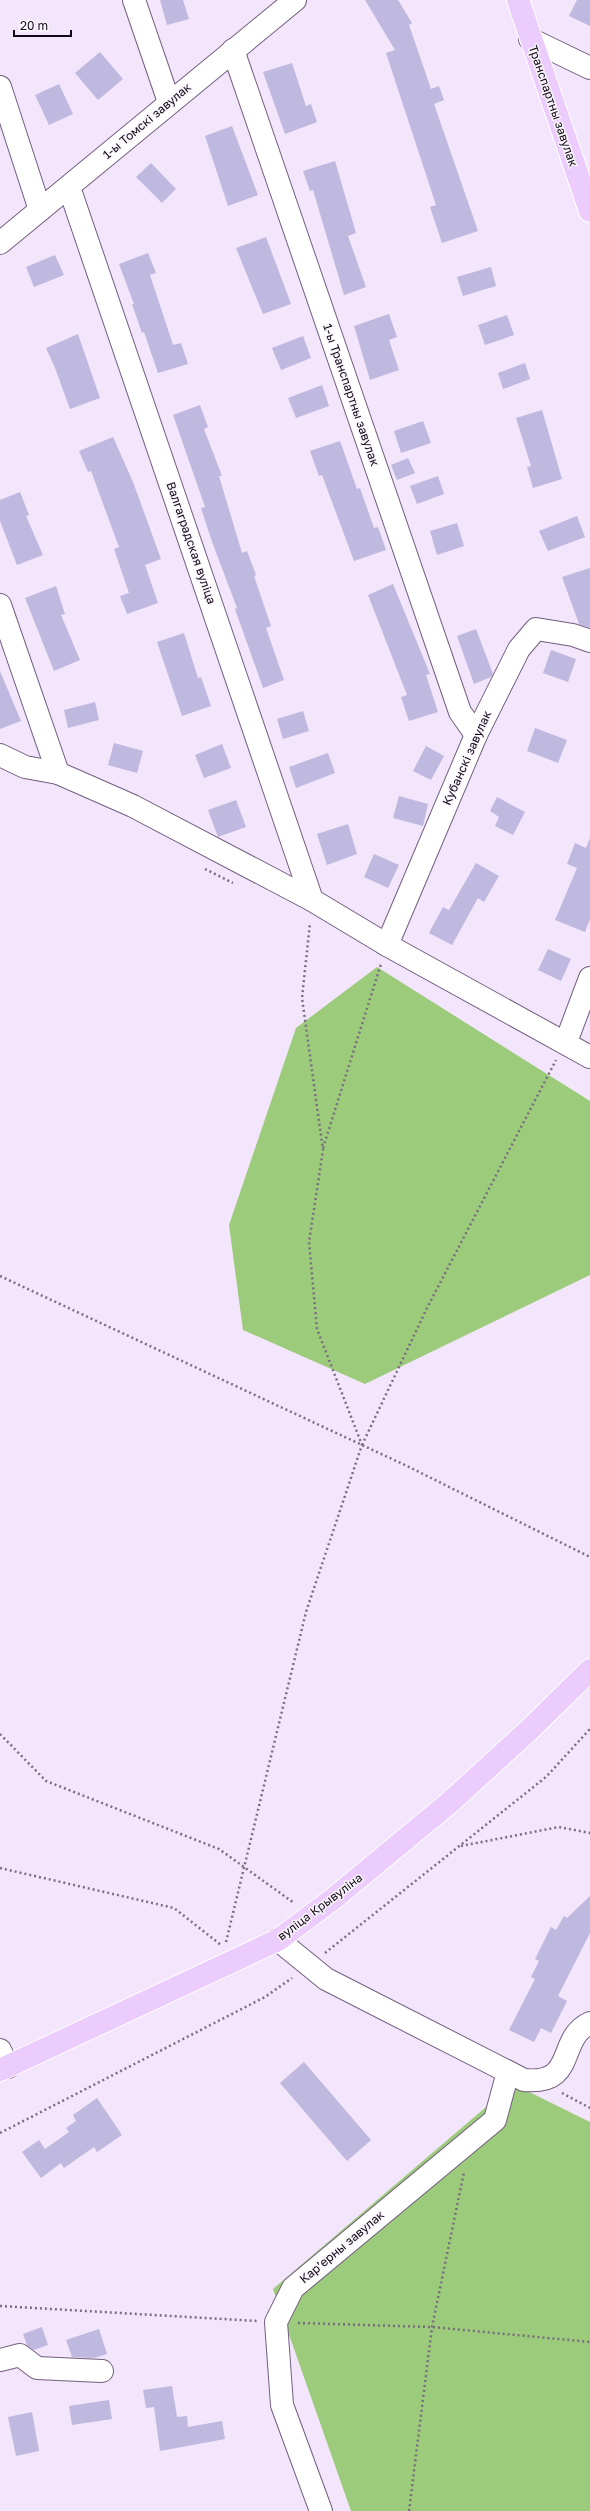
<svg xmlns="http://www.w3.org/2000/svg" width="590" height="2511" font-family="'Golos Text',sans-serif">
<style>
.green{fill:#9ccb7b}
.building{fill:#bfb8df}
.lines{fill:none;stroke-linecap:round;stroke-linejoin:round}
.minor-casing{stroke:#735e7e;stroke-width:24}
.major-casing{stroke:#fff;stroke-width:24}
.path{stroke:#796e7f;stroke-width:2.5;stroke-dasharray:2 3;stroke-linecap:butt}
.minor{stroke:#fff;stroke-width:22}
.major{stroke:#eccbfd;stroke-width:22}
.labels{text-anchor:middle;stroke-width:3;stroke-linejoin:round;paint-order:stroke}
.street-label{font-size:12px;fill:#100814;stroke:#fbf6fd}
</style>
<rect width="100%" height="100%" fill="#f3e5fb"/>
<g class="green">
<path d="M377 967 590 1101V1275L365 1384 243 1330 229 1225 296 1028Z"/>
<path d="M513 2084 590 2122V2511H351L273 2289Z"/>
</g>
<g class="building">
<path d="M160 0H183L189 19 167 25Z"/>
<path d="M365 0H398L412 23 409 25 431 89 439 86 444 100 434 104 478 231 442 243 430 207 436 205 386 53 395 50Z"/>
<path d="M577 0H590V26L569 16Z"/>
<path d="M100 52 123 79 98 100 75 73Z"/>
<path d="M292 63 306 106 311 104 317 122 285 134 263 72Z"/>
<path d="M59 84 73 114 49 125 35 95Z"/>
<path d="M232 126 258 195 228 206 205 136Z"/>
<path d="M335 161 356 233 348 236 366 287 344 295 313 190 310 191 303 171Z"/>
<path d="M151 163 176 189 162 203 136 177Z"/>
<path d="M266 237 291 304 263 314 236 248Z"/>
<path d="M148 253 156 273 150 275 173 345 181 343 188 364 158 373 144 332 142 333 132 304H134L119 264Z"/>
<path d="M55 255 64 275 34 287 26 267Z"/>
<path d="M491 267 496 286 463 296 457 277Z"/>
<path d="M389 314 397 337 389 340 399 370 370 380 354 326Z"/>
<path d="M507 315 514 335 485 345 478 325Z"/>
<path d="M78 334 100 398 70 409 55 368 46 348Z"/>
<path d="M303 336 311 358 281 370 272 348Z"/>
<path d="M525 363 530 379 503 389 498 373Z"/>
<path d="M322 385 329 406 296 418 288 398Z"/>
<path d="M200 405 208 427 204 429 222 476H219L242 553 247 551 256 575 254 576 271 626 266 628 284 680 263 688 235 609 237 608 211 539 201 508 205 507 173 415Z"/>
<path d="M542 410 562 479 533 488 527 467 531 466 516 418Z"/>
<path d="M423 421 431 443 401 453 394 431Z"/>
<path d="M113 437 133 482 161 559 145 565 158 603 127 614 120 596 129 593 114 549 119 547 91 471 88 472 79 451Z"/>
<path d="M340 441 357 489 360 488 374 528 378 527 386 550 354 561 322 475 319 476 310 451Z"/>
<path d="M408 458 415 473 397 480 391 465Z"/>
<path d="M438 476 444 494 417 504 410 486Z"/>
<path d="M20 492 29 515 26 516 43 555 17 565 0 521V500Z"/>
<path d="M577 516 585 537 548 551 539 531Z"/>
<path d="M457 523 464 546 437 555 430 531Z"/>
<path d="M590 568V628L579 624 562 577Z"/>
<path d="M393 584 430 674 426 675 438 712 409 721 401 697 407 695 368 595Z"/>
<path d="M56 586 65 614 61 615 80 660 54 671 25 598Z"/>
<path d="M476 629 493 674 491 677 474 684 457 636Z"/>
<path d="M184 633 198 678 201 677 211 706 182 716 157 642Z"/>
<path d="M551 650 576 659 568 682 543 673Z"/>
<path d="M0 671 21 721 0 729Z"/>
<path d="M95 702 99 720 68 728 64 710Z"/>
<path d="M303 711 309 731 283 739 277 719Z"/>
<path d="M535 728 567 740 558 763 527 751Z"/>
<path d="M114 743 143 751 137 773 108 765Z"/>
<path d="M222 744 231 768 204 778 195 755Z"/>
<path d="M426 746 444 756 431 780 413 771Z"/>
<path d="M328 753 335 773 296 788 289 767Z"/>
<path d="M399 796 428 804 423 826 393 818Z"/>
<path d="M497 797 525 812 513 835 495 826 499 817 490 811Z"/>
<path d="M236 800 246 827 218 837 208 810Z"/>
<path d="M348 824 357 854 327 865 317 834Z"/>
<path d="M590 838V919L585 932 555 920 577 868 567 864 575 843 586 848Z"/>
<path d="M374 854 399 865 388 888 364 877Z"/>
<path d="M476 863 499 876 484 902 478 898 452 945 429 933 443 907 449 910Z"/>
<path d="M548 949 571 959 561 981 538 970Z"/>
<path d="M590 1896V1933L558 1996 567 2001 551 2033 541 2028 534 2042 509 2030 535 1979 531 1977 539 1961 535 1959 551 1927 556 1930 564 1916 567 1918Z"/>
<path d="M304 2062 371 2140 347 2161 280 2083Z"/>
<path d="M97 2098 122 2135 97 2152 94 2147 64 2168 61 2163 41 2178 22 2152 39 2140 45 2149 69 2132 66 2128 76 2121 73 2115Z"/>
<path d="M42 2327 48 2345 34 2350 27 2345 23 2334Z"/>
<path d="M99 2329 107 2354 94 2358 72 2357 66 2340Z"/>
<path d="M172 2386 177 2417 187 2416 188 2427 222 2421 225 2439 160 2451 154 2407 146 2408 143 2390Z"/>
<path d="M109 2400 112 2419 72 2425 69 2406Z"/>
<path d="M32 2412 39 2451 16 2456 8 2417Z"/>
</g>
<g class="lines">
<defs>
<g id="minor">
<path d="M134 0 169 102"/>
<path d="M530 39 590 68"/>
<path d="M233 50 460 712 476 735"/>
<path d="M0 87 40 210"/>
<path d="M69 187 312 900"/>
<path d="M0 243 295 0"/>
<path d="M0 605 58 773"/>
<path d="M0 755 25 767 58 773 133 806 312 900 387 945 590 1057"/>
<path d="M387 945 476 735 519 649 536 629 573 635 590 641"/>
<path d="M566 1042 590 978"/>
<path d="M278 1940 326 1979 524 2080C578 2085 556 2039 590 2023"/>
<path d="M0 2050 8 2067"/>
<path d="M0 2360 20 2355 37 2368 102 2371"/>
<path d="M321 2511 282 2405 276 2322 293 2288 495 2120 508 2072"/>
</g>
<g id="major">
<path d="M518 0 590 211"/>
<path d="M0 2070 278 1940 333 1899 449 1803 528 1731 590 1670"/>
</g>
</defs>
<use href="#minor" class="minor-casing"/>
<use href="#major" class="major-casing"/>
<g class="path">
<path d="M205 869 233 883"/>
<path d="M323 1148 381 964"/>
<path d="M0 1276 407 1466 590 1557"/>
<path d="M362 1445 427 1308 556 1060"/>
<path d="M0 1734 46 1781 219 1849 294 1903"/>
<path d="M461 1846 559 1827 590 1833"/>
<path d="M0 1868 174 1908 221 1945"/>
<path d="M226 1942 306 1612 362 1445 317 1329 309 1242 323 1150 302 998 310 923"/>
<path d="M325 1953 546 1777 590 1729"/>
<path d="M562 2093 590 2108"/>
<path d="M0 2133 265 1997 292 1978"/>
<path d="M0 2306 257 2321"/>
<path d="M298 2323 432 2327 590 2342"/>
<path d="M409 2511 432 2327 464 2172"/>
</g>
<use href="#minor" class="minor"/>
<use href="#major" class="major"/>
</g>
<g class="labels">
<g class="street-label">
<text transform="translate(553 106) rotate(71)" y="4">Транспартны завулак</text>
<text transform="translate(147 121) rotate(-40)" y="4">1-ы Томскі завулак</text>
<text transform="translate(351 395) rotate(71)" y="4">1-ы Транспартны завулак</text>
<text transform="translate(191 543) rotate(71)" y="4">Валгаградская вуліца</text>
<text transform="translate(467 758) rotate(-66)" y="4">Кубанскі завулак</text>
<text transform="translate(320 1907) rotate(-37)" y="4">вуліца Крывуліна</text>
<text transform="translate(342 2247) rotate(-40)" y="4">Карʼерны завулак</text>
</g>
</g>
<path d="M14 30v6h57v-6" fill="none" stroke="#100814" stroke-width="2"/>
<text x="20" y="30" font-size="12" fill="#100814" stroke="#fbf6fd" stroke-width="3" paint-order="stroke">20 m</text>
</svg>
